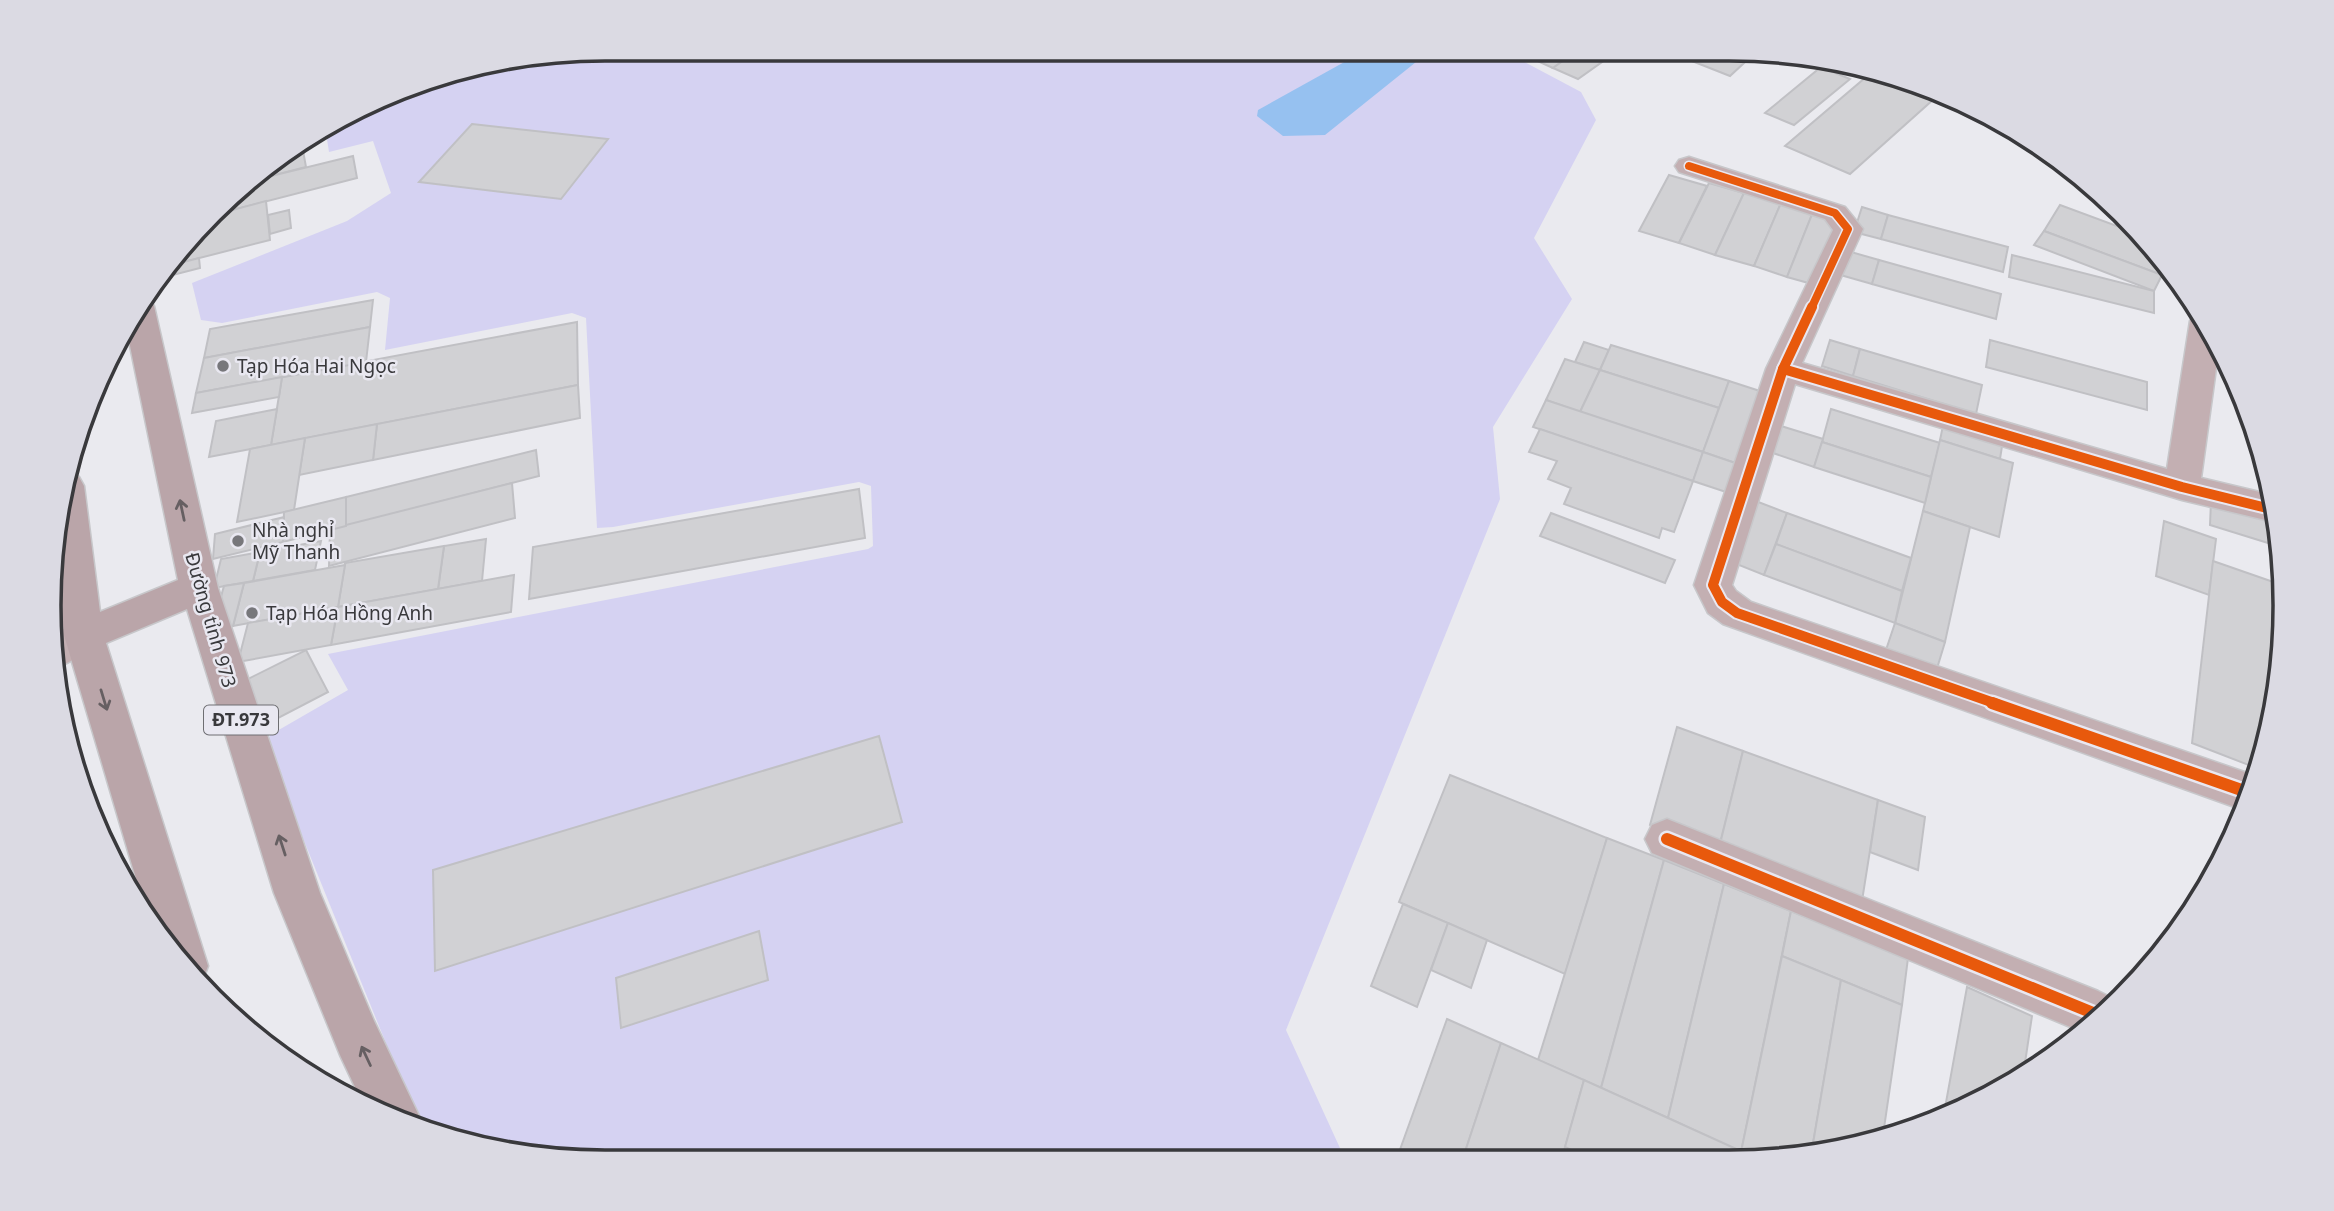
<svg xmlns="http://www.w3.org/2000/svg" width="2334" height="1211" font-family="'Noto Sans',sans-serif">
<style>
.green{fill:#d5d2f2}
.water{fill:#96c1f0}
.building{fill:#d1d1d4;stroke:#c0c0c4;stroke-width:2}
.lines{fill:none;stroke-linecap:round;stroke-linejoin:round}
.minor-casing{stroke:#c7c7ca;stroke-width:3}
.major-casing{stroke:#c7c7ca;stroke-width:3}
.minor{fill:#c3afb2;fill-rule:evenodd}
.major{fill:#baa5a9;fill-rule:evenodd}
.cycleway-far2-casing{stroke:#e9e8f1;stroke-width:11}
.cycleway-far1-casing{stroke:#e9e8f1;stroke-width:14}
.cycleway-casing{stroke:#e9e8f1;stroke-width:17}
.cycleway-far2{stroke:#e8590c;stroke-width:8}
.cycleway-far1{stroke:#e8590c;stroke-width:10}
.cycleway{stroke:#e8590c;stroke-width:12}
.oneway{stroke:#665f62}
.poi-dot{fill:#77777b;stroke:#e9e8f1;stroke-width:2.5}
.labels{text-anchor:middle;stroke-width:5;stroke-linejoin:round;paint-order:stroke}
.shield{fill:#e9e8f1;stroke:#6e6e72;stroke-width:2}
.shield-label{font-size:18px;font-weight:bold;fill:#39393c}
.poi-label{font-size:19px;fill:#39393c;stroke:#e9e8f1;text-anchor:start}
.street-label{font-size:19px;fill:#39393c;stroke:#e9e8f1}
.rim{fill:none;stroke:#39393c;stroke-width:3.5}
</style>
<rect width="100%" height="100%" fill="#eaeaef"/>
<path class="green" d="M605 49 1502 50 1581 92 1596 120 1534 238 1572 299 1493 427 1500 499 1286 1030 1345 1159 570 1161 462 1143 432 1132 413 1110 266 747 270 735 348 690 328 654 868 549 873 546 871 486 859 482 613 527 597 528 586 318 572 313 385 350 390 298 377 292 222 323 201 320 192 283 347 221 391 193 373 141 329 152 326 133 426 79Z"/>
<path class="water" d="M1366 50H1423L1426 54 1325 135 1283 136 1257 116 1258 110Z"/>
<g class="building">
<path d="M1513 50H1578L1553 68Z"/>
<path d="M1578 50H1619L1578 79 1553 68Z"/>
<path d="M1664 50H1713L1745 62 1730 76Z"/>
<path d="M1727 50H1763L1752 60Z"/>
<path d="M1821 60 1862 66 1853 74Z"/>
<path d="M1821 67 1850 79 1794 125 1765 113Z"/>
<path d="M1872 72 1935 98 1850 174 1785 146Z"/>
<path d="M472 124 608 139 561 199 419 182Z"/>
<path d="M302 145 306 167 251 181 266 164Z"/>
<path d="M353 156 357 178 221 213 251 181Z"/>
<path d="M1669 175 1707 186 1679 243 1639 231Z"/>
<path d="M1709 183 1744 193 1715 255 1679 243Z"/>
<path d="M1744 193 1781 203 1754 266 1715 255Z"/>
<path d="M266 201 270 240 172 265 221 213Z"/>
<path d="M1781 203 1813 212 1787 277 1754 266Z"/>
<path d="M2060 205 2144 236 2167 267 2162 275 2044 231Z"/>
<path d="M1862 207 1888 215 1881 239 1854 232Z"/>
<path d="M289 210 291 228 270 234 268 215Z"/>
<path d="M1813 212 1837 219 1812 284 1787 277Z"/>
<path d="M1888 215 2008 247 2003 272 1881 239Z"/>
<path d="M2044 231 2162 275 2154 291 2034 245Z"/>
<path d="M1844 250 1879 260 1872 284 1837 274Z"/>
<path d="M2012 255 2154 291V313L2009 277Z"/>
<path d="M199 258 200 268 165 277V273L172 265Z"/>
<path d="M1879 260 2001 294 1996 319 1872 284Z"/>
<path d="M373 300 370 327 204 358 210 329Z"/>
<path d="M577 322 578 385 271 445 282 377Z"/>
<path d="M370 327 366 362 196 393 204 358Z"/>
<path d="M1830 340 1860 349 1853 376 1822 366Z"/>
<path d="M1990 340 2147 382V410L1986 367Z"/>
<path d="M1584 342 1609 350 1600 370 1575 362Z"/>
<path d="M1611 345 1729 381 1719 408 1600 370Z"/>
<path d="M1860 349 1982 385 1976 414 1853 376Z"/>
<path d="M1565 359 1600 370 1580 412 1546 400Z"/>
<path d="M1600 370 1719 408 1703 452 1580 412Z"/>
<path d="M282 377 279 397 192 413 196 393Z"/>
<path d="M1729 381 1769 394 1744 466 1703 452Z"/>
<path d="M578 385 580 418 373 460 377 424Z"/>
<path d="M1546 400 1703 452 1693 481 1533 427Z"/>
<path d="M277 409 271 445 209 457 216 421Z"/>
<path d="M1831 409 1940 443 1931 477 1822 442Z"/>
<path d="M1944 421 2003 440 2000 459 1940 440Z"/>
<path d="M377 424 373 460 299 475 305 438Z"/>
<path d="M1781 426 1823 439 1814 467 1773 453Z"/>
<path d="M1540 429 1693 481 1674 532 1662 528 1659 538 1564 504 1571 488 1548 479 1557 461 1529 452Z"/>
<path d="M305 438 294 510 237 522 250 449Z"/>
<path d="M1940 440 2013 463 1999 537 1923 511Z"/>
<path d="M1822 442 1931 477 1925 503 1814 467Z"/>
<path d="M536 450 539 476 346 526V497Z"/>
<path d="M1703 452 1744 466 1735 495 1693 481Z"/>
<path d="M512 483 515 518 329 566 330 529Z"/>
<path d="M859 489 865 538 529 599 533 547Z"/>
<path d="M346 497V526L283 542 284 512Z"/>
<path d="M1753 500 1787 513 1764 575 1729 561Z"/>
<path d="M2211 501 2278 522 2281 547 2210 525Z"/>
<path d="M1923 511 1970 527 1945 642 1895 623Z"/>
<path d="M1551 513 1675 560 1665 583 1540 536Z"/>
<path d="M1787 513 1911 558 1902 591 1776 544Z"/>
<path d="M284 517 283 542 213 559 215 534Z"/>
<path d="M2164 521 2216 539 2209 595 2156 576Z"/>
<path d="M486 539 482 581 438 589 444 546Z"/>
<path d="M321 541 315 570 253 581 260 552Z"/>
<path d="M1776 544 1902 591 1895 623 1764 575Z"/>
<path d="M444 546 438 589 338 607 345 563Z"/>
<path d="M260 552 253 581 214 588 221 559Z"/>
<path d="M2213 561 2282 585 2274 701 2266 750 2259 769 2192 743Z"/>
<path d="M345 565 338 607 233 626 244 583Z"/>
<path d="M514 575 511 612 331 645 338 607Z"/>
<path d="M244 583 233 626 212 629 224 586Z"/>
<path d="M338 607 331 645 238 662 248 623Z"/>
<path d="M1895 623 1945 642 1935 675 1884 656Z"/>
<path d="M306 650 328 692 261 727 240 683Z"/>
<path d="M1677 727 1743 751 1718 852 1650 825Z"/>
<path d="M879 736 902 822 435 971 433 870Z"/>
<path d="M1743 751 1878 800 1861 907 1718 852Z"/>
<path d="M1450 775 1607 838 1565 974 1399 902Z"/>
<path d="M1878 800 1925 817 1918 870 1870 852Z"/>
<path d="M1607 838 1664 860 1601 1088 1538 1060Z"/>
<path d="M1664 860 1724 884 1668 1118 1601 1088Z"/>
<path d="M1724 884 1791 911 1741 1152 1668 1118Z"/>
<path d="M1403 904 1448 923 1417 1007 1371 986Z"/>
<path d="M1791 911 1908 958 1902 1005 1782 956Z"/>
<path d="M1448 923 1487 940 1471 988 1431 970Z"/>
<path d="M759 931 768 980 621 1028 616 978Z"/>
<path d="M1782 956 1841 980 1811 1155 1802 1157H1754L1741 1152Z"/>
<path d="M1841 980 1902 1005 1883 1135 1811 1155Z"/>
<path d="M1967 987 2032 1016 2023 1076 1943 1119Z"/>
<path d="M1447 1019 1501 1043 1463 1158H1397Z"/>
<path d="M1501 1043 1584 1080 1562 1158H1463Z"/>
<path d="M1584 1080 1668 1118 1754 1157 1588 1158 1565 1147Z"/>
</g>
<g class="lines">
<defs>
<g id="minor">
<path d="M1689 157 1845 207 1863 229 1802 363 2167 469 2190 321 2195 313 2200 312 2219 346 2201 478 2272 495 2278 523 2182 500 1795 384 1732 585 1736 591 1751 602 2256 776 2243 810 1723 624 1708 613 1694 585 1766 369 1833 230 1825 219 1679 172 1675 166 1679 160Z"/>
<path d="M84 619 98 624 104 635 98 646 56 669 51 635Z"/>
<path d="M1667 819 2098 991 2116 1000 2080 1031 1652 853 1645 839 1652 825Z"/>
</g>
<path id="major" d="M143 297 149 299 154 306 218 588 320 893 374 1021 420 1118 417 1126 364 1106 340 1055 274 893 187 609 106 643 208 966 202 982 199 983 149 922 64 635 57 570 67 473 79 477 84 486 100 612 178 580 127 331Z"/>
</defs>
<use href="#minor" class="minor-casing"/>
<use href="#major" class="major-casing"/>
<use href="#minor" class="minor"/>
<use href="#major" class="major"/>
<defs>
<path id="cycleway-far2" d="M1689 166 1835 213 1848 229 1811 309"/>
<g id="cycleway-far1">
<path d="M1812 307 1783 369 1713 585 1722 602 1737 613 1997 704"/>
<path d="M1783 369 2182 487 2275 510"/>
</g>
<g id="cycleway">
<path d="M1992 703 2250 793"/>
<path d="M1667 839 2098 1015"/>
</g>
</defs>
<use href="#cycleway-far2" class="cycleway-far2-casing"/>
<use href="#cycleway-far1" class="cycleway-far1-casing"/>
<use href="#cycleway" class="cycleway-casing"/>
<use href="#cycleway-far2" class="cycleway-far2"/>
<use href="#cycleway-far1" class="cycleway-far1"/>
<use href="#cycleway" class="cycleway"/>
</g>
<defs><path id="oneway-shaft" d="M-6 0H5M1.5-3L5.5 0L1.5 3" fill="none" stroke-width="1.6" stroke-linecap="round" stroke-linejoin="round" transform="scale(1.75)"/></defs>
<g class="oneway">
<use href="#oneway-shaft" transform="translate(182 510) rotate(-102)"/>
<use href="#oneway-shaft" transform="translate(104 700) rotate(73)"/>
<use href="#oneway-shaft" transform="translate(282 845) rotate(-108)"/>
<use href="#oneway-shaft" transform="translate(366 1056) rotate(-115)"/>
</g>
<g class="poi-dot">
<circle cx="223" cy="366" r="7"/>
<circle cx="238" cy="541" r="7"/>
<circle cx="252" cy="613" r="7"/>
</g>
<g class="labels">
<rect class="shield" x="204" y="705.5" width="74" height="29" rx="5"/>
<g class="shield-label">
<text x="241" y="726">ĐT.973</text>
</g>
<g class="poi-label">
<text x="237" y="373">Tạp Hóa Hai Ngọc</text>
<text x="252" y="537">Nhà nghỉ<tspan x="252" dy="22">Mỹ Thanh</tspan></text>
<text x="266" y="620">Tạp Hóa Hồng Anh</text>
</g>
<g class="street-label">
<text transform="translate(211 620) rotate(74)" y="7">Đường tỉnh 973</text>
</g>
</g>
<path d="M0 0H2334V1211H0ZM605 61H1729A544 544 0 0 1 2273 605V606A544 544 0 0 1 1729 1150H605A544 544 0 0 1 61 606V605A544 544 0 0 1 605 61Z" fill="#dbdae3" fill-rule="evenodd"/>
<path class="rim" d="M605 61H1729A544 544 0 0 1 2273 605V606A544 544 0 0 1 1729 1150H605A544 544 0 0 1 61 606V605A544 544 0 0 1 605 61Z"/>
</svg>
